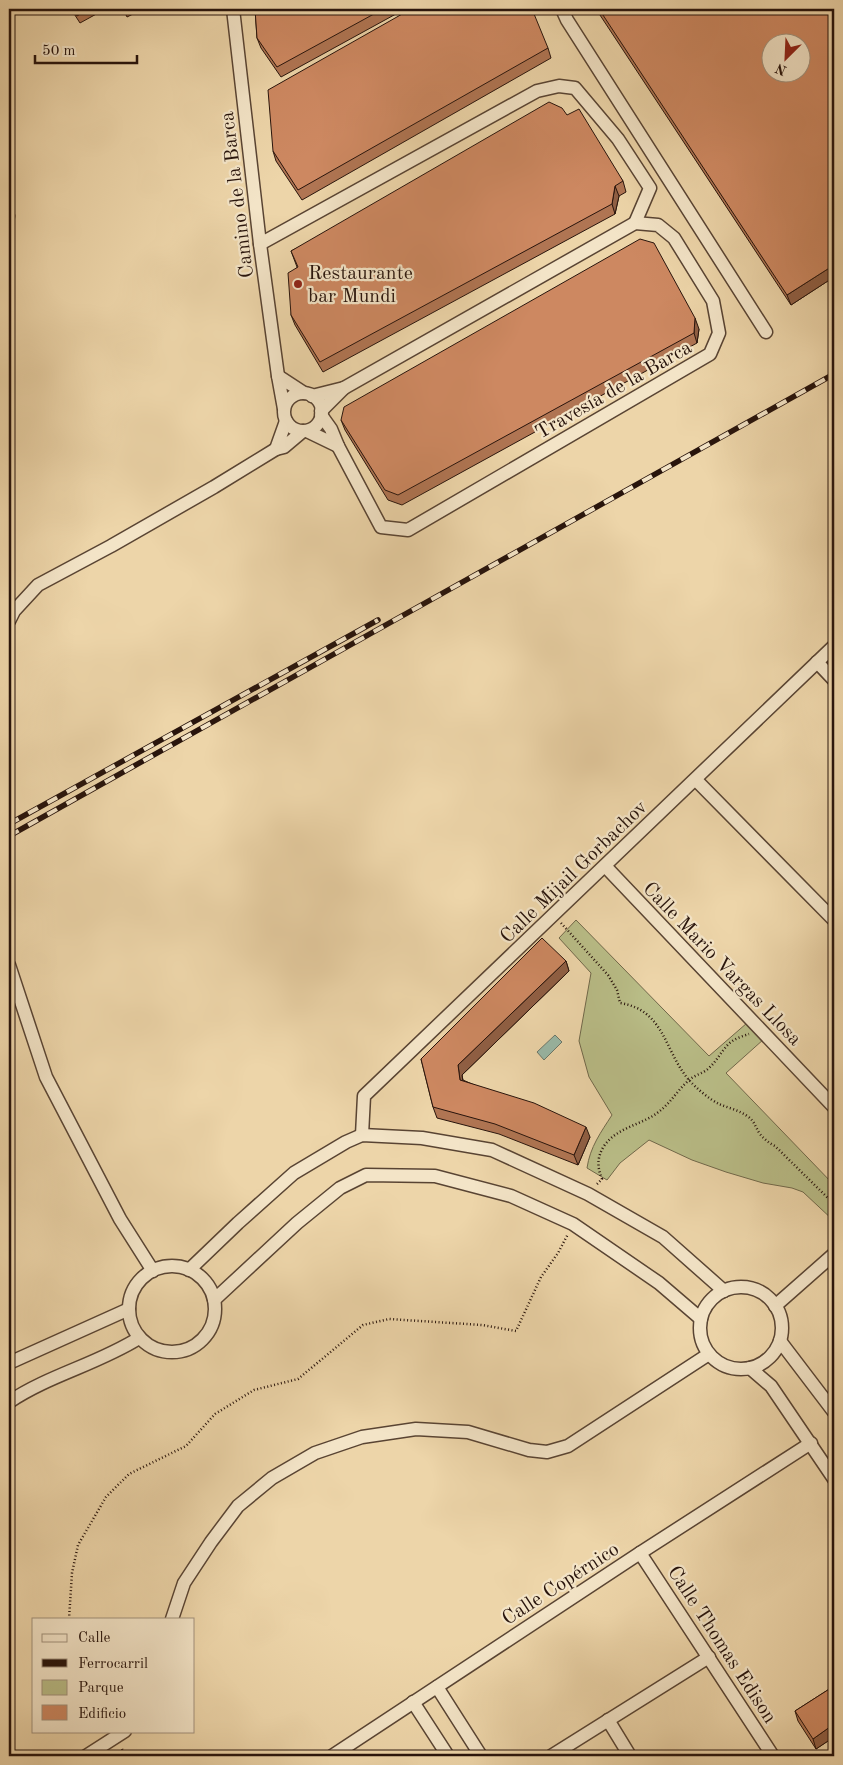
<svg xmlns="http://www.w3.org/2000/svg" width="843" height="1765" font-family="'Old Standard TT',serif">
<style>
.green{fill:#b9bd87;stroke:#70684a}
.water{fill:#99b9a8;stroke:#6c776a}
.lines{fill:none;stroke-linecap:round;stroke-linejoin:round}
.service-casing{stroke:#594433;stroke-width:9}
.minor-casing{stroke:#594433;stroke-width:15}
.path{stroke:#28140c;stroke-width:2.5;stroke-dasharray:1 2.5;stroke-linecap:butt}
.service{stroke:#f3e4c7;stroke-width:6}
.minor{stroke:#f3e4c7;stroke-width:12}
.rail-casing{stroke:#28140c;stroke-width:5.5}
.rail{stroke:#f3e4c7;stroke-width:4;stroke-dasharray:11;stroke-linecap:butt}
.wall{fill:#b07553;stroke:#28140c}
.shaded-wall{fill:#905f44;stroke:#28140c}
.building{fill:#cd8861;stroke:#28140c;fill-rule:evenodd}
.poi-dot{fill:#8f2418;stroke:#f3e4c7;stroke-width:2}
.labels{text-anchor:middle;stroke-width:4.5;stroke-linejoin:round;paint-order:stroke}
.street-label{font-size:20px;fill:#28140c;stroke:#f3e4c7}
.poi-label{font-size:20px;fill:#28140c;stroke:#f3e4c7;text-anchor:start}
</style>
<rect width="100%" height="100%" fill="#edd5a9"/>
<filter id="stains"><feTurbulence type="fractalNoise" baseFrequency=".004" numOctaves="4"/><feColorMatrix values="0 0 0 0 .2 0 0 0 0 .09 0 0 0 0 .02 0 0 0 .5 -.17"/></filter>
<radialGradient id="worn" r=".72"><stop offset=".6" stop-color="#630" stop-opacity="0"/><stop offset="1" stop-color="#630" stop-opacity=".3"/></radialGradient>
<path class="green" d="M576 920 709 1056 747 1023 764 1039 726 1073 834 1185V1221L803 1192 792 1188 763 1183 726 1172 692 1160 649 1140 620 1163 607 1180 587 1168C590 1147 601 1132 612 1115L589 1077 579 1041 591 973 559 938Z"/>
<path class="water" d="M555 1035 562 1042 544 1060 537 1052Z"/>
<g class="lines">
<defs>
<path id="service" d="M9 211 11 216 9 227"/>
<g id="minor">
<path d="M233 9 260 244 278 376"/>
<path d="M562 9 567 20 766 332"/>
<path d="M260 244 537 91 559 86 575 88 618 139 650 188 635 223"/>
<circle cx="303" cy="412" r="19"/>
<path d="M312 396 344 388 321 411"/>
<path d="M284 409 278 376 304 393"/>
<path d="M286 421 276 449 284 447 303 431"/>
<path d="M307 431 338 446 331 429 321 415"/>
<path d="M338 446 381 527 408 530 710 354 719 333 713 301 674 238 658 225 635 223 344 388"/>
<path d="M9 621 14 611 38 585 111 546 214 487 276 449"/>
<path d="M817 662 834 680"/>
<path d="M696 780 834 920"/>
<path d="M605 866 834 1107"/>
<path d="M9 965 46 1077 120 1219 153 1271"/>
<path d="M362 1135 364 1096 834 646"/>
<circle cx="172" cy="1309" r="43"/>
<path d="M189 1270 238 1223 294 1173 346 1142 362 1135 422 1138 492 1150 588 1194 663 1237 724 1291"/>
<circle cx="741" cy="1328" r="41"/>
<path d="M214 1300 297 1223 340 1188 366 1175 435 1176 511 1196 573 1224 659 1283 701 1319"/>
<path d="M775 1306 834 1254"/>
<path d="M780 1341 834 1412"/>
<path d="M9 1363 129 1309"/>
<path d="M750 1368 771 1386 834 1479"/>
<path d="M9 1402C49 1375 98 1364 139 1338"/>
<path d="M640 1553 773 1756"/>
<path d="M172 1619 184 1583 211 1542 238 1506 272 1478 315 1453 362 1437 416 1429 468 1432 529 1450 547 1452 568 1446 709 1354"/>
<path d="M437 1687 481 1756"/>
<path d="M413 1702 448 1756"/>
<path d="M608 1720 630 1756"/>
<path d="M86 1756 125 1731"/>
<path d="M332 1756 640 1553 811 1443"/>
<path d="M551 1756 709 1657"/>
</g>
</defs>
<use href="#service" class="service-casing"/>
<use href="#minor" class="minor-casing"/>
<g class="path">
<path d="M561 923 608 975 617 990 620 1003C665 1010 664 1051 689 1080 696 1088 709 1099 719 1104 728 1108 739 1110 747 1116 755 1121 755 1127 760 1134 764 1139 769 1143 775 1146L834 1204"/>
<path d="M597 1184 602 1179C597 1167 597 1157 604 1146 618 1126 644 1125 661 1110 671 1102 678 1090 687 1082 693 1075 703 1074 709 1068 718 1060 722 1049 731 1042 736 1038 743 1036 749 1034"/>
<path d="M69 1619 72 1573 78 1545 106 1497 129 1474 186 1446 215 1414 254 1390 298 1379 363 1325 389 1319 482 1325 516 1331 541 1277 558 1253 568 1234"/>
<path d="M122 1749 126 1756"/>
</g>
<use href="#service" class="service"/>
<use href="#minor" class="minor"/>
<defs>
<g id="rail">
<path d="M9 824 378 620"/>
<path d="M9 836 834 374"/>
</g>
</defs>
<use href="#rail" class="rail-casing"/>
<use href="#rail" class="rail"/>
</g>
<g class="wall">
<path d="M71 9H99L100 12 80 23Z"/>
<path d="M123 9H143L127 17Z"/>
<path d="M255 9H405L281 77 261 48 257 38Z"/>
<path d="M596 9H834V277L791 305Z"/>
<path d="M548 48 551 58 302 200 276 161 273 151Z"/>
<path d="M567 115 623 181 626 192 619 196 615 214 323 372 295 325 291 315 297 267 291 251Z"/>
<path d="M699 329 697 343 402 505 388 500 345 430 341 420Z"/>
<path d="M566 961 569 971 462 1075 463 1080 590 1137 578 1165 499 1134 437 1118 433 1107 421 1059Z"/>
<path d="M834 1686V1737L816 1749 798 1721 795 1711Z"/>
</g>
<g class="shaded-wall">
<path d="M615 186 619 196 615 214 612 204Z"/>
<path d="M834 265V277L791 305 787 295Z"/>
<path d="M695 318 699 329 697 343 694 333Z"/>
<path d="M566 961 569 971 462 1075 464 1090 460 1080 458 1065Z"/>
<path d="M586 1127 590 1137 578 1165 574 1155Z"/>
<path d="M834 1724V1737L816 1749 813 1739Z"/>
</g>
<g class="building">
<path d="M73 9H89L77 16Z"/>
<path d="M255 9H383L277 67 257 38Z"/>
<path d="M411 9H532L548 48 298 190 273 151 268 90Z"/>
<path d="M599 9H834V265L787 295ZM770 42H800V72H770Z"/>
<path d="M549 102 562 108 567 115 579 109 623 181 615 186 612 204 320 362 291 315 288 273 298 267 291 251Z"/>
<path d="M640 239 654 243 695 318 694 333 398 495 385 490 341 420 344 407Z"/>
<path d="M542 938 566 961 458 1065 460 1080 534 1103 586 1127 574 1155 495 1124 433 1107 421 1059Z"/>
<path d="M834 1686V1724L813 1739 795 1711Z"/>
</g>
<circle class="poi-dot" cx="298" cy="284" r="5"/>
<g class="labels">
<g class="street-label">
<text transform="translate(236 195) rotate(-97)" y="7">Camino de la Barca</text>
<text transform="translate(613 389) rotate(-30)" y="7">Travesía de la Barca</text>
<text transform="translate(573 871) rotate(-44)" y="7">Calle Mijail Gorbachov</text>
<text transform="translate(723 963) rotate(46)" y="7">Calle Mario Vargas Llosa</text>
<text transform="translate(560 1583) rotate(-33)" y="7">Calle Copérnico</text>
<text transform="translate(723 1644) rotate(57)" y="7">Calle Thomas Edison</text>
</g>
<g class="poi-label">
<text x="308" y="279">Restaurante<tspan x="308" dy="23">bar Mundi</tspan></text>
</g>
</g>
<rect width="843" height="1765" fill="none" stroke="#edd5a9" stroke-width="30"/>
<rect x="10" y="10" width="823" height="1745" fill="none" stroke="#28140c" stroke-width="2.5"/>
<rect x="15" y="15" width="813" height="1735" fill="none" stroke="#28140c"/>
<rect x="32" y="1618" width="162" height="115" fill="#f3e4c7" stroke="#a2917c"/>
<rect x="42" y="1634" width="25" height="8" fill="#f3e4c7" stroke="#a2917c"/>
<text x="78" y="1642" font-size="15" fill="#28140c">Calle</text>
<rect x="42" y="1659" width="25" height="8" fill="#28140c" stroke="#a2917c"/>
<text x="78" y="1668" font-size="15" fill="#28140c">Ferrocarril</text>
<rect x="42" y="1680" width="25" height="15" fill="#b9bd87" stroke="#a2917c"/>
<text x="78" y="1692" font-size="15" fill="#28140c">Parque</text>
<rect x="42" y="1705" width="25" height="15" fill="#cd8861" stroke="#a2917c"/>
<text x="78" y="1718" font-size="15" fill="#28140c">Edificio</text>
<g transform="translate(786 58) rotate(204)"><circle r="24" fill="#f3e4c7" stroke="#a2917c"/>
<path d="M0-4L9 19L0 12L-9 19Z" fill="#8f2418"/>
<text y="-8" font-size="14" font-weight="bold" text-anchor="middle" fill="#28140c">N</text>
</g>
<path d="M35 55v8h102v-8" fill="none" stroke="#28140c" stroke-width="2.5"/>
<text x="42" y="55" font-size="15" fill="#28140c" stroke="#f3e4c7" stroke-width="4" paint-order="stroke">50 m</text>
<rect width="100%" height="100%" filter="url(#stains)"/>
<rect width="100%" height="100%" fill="url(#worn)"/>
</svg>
